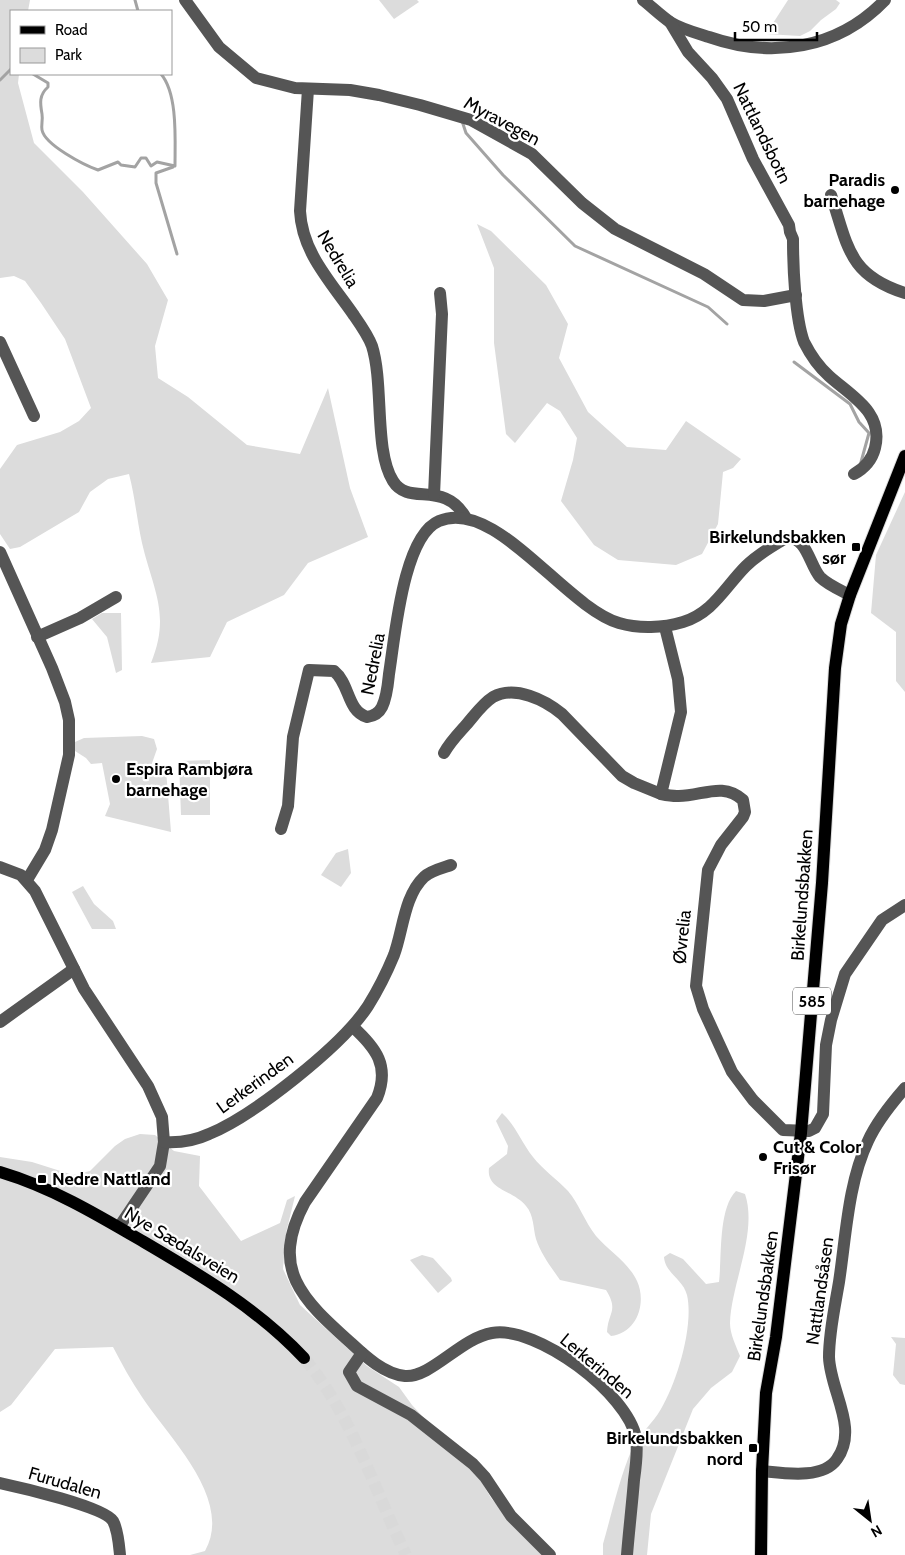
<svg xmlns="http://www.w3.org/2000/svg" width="905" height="1555" font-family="Cabin,sans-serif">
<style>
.green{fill:#dcdcdc}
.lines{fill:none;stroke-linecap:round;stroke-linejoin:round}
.stream{stroke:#a3a3a3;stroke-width:3}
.major-tunnel{stroke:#d9d9d9;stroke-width:12;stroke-dasharray:12 6;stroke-linecap:butt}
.major-casing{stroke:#dbdbdb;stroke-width:14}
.minor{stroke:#555;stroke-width:12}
.major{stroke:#000;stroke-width:12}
.poi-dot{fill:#000;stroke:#fff;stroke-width:2}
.labels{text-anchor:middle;stroke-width:4.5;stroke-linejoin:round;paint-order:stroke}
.shield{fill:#fff;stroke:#4c4c4c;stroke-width:1}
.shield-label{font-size:16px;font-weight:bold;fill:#000}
.street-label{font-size:18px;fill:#000;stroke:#fff}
.poi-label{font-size:18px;font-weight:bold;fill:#000;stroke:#fff;text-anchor:end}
</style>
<rect width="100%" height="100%" fill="#fff"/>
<g class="green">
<path d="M0 0H30L28 11H11V74H19L18 83 34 143 83 192 147 264 168 300 155 346 158 378 188 397 247 445 300 454 328 388 350 488 368 537 308 563 284 595 227 622 210 657 151 663C171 614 153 590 142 543 137 520 135 497 129 474L108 479 90 492 79 512 20 547 10 549 0 534V469L17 445 60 432 79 421 91 408 65 339 41 303 25 281 14 276 0 278Z"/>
<path d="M379 0H417L419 2 394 19Z"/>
<path d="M788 0H836L840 3 836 9 821 20 810 31 800 36 766 34Z"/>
<path d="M477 224 491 231 546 285 568 324 559 358 588 412 627 447 666 450 686 421 741 459 733 468 723 472 718 524 702 554 676 565 618 560 594 545 561 501 573 460 577 438 560 411 547 403 515 443 506 434 494 343V268Z"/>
<path d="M905 492V692L896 681V632L871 613 876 555Z"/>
<path d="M102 613H121L122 670 116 673 107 637 92 619Z"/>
<path d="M142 736 154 739 157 749 151 766 166 770 171 832 105 816 110 804 102 763 91 764 86 758 75 751V742L84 738Z"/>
<path d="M210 760V815H181L179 761Z"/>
<path d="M348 849 351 873 341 887 321 875 336 853Z"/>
<path d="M83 886 94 904 113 921 116 929H92L72 892Z"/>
<path d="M502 1113C516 1126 521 1142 533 1157 543 1170 557 1179 568 1191 579 1204 585 1222 596 1236 609 1251 628 1262 637 1281 647 1303 637 1333 611 1336L607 1332C608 1312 619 1311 606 1290L560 1280C551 1267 541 1254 536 1239 533 1228 534 1215 526 1206 513 1190 486 1190 489 1168L507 1154 508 1146 496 1121Z"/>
<path d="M140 1134 155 1135 174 1151 200 1156 199 1186 241 1241 280 1223 287 1200 295 1196 286 1233 283 1269 300 1305 367 1366 399 1387 412 1405 478 1476 491 1498 516 1527 546 1555H190L205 1551C234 1499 168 1437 142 1397 131 1381 122 1364 113 1347L55 1349 11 1405 0 1412V1157L32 1162 73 1175 90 1171 115 1146 125 1139Z"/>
<path d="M736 1191 745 1194C758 1233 731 1284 730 1323 730 1334 736 1346 740 1356L732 1372 711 1388 693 1409 651 1514 647 1555H603V1544C612 1513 619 1479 632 1449 639 1435 653 1423 661 1409 677 1382 694 1326 687 1295 683 1279 665 1273 664 1257L670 1253 683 1259 706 1284 719 1282C722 1257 718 1209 736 1191Z"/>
<path d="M422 1255 433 1258 451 1278 452 1281 438 1293 410 1260Z"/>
<path d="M891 1337 905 1338V1385L900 1384 893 1375 896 1344Z"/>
</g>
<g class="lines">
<g class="stream">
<path d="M135 0 138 11"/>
<path d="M33 74 48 83V87C39 95 40 103 42 114 43 120 41 125 42 130 45 145 84 165 98 170L118 162 121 165 135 167 141 158H146L151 166 157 162 175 166C175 140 178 94 161 74"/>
<path d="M0 80 11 69"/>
<path d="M462 121 466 133 503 175 575 246 708 307 727 324"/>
<path d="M173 167 156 173V183L177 254"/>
<path d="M794 362 850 404 859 422 869 433 861 462"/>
</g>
<path class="major-tunnel" d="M304 1358C353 1417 373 1487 406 1555"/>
<defs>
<g id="major">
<path d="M0 1172C51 1187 98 1215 144 1242 202 1276 258 1309 304 1358"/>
<path d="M761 1555 762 1471 766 1393 776 1337 801 1133 822 883 835 668 841 624 850 595 905 456"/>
</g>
</defs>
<use href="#major" class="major-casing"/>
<g class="minor">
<path d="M185 0 219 47 256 78 295 88 350 90 379 95 420 105 471 120 532 154 582 203 615 229 704 274 743 300 764 301 796 295"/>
<path d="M643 0C652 7 660 15 670 22 681 29 696 33 709 37 772 59 838 49 885 0"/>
<path d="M670 22 688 52 712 78 727 99 753 159 789 225 790 232 793 239C793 265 795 318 804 342 810 354 819 367 829 376 851 396 884 412 875 448 872 460 865 468 854 474"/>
<path d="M308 89 300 211C302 252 330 281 353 314 360 324 368 335 372 346 384 384 374 451 393 481 409 507 444 479 466 518"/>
<path d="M831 195C848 246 848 275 905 293"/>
<path d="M0 342 34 416"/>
<path d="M434 495 442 314 440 293"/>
<path d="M0 552 52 668 65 702 69 720V755L52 830 45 850 27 880"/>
<path d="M37 637 80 618 116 597"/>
<path d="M444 753C450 742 457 735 466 725 474 716 482 704 493 697 515 685 545 700 562 714L622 776 634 783 661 794 681 712 678 679 665 627"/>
<path d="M661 794C666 795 672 796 677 796 701 797 722 781 743 800L745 812 743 817 721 845 708 870 696 986 703 1009 732 1072 753 1100 783 1130 809 1131 815 1128 823 1114 826 1045 831 1020 845 974 882 920 905 905"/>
<path d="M281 829 288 806 293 737 309 670 334 671C350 684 347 711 367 717 374 716 379 713 382 707 387 697 388 684 389 674 395 637 403 536 439 521 495 497 565 607 619 623 639 629 663 628 683 622 713 613 725 587 746 566 757 555 772 546 786 538 807 536 809 564 820 577 828 585 840 590 850 595"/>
<path d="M0 867 21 875 35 891 84 989 148 1086 162 1117 164 1142 160 1166 119 1227"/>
<path d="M0 1022 74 969"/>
<path d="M353 1027C376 1048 390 1066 377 1098L305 1202C269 1269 302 1299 351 1343 365 1356 384 1374 405 1376 431 1378 461 1338 492 1333 537 1325 628 1394 636 1438 638 1451 636 1466 634 1480 632 1505 629 1530 627 1555"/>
<path d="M164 1142C180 1143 194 1141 209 1134 253 1116 342 1046 368 1006 378 990 387 972 394 955 403 931 404 896 424 877 430 871 442 868 451 865"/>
<path d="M362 1353 349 1372 357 1386 411 1415 473 1464 485 1477 511 1516 550 1555"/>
<path d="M762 1471C783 1473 823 1480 837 1459 859 1428 830 1391 829 1357 829 1332 835 1306 839 1282 846 1236 848 1183 868 1141 877 1121 891 1104 905 1088"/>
<path d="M0 1483C19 1487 105 1507 113 1521 118 1530 119 1545 120 1555"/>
</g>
<use href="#major" class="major"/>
</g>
<g class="poi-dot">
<circle cx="895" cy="190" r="5"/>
<rect x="851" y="542" width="10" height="10" rx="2.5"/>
<circle cx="116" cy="779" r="5"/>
<circle cx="763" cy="1157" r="5"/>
<rect x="37" y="1174" width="10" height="10" rx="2.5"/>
<rect x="748" y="1443" width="10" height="10" rx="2.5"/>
</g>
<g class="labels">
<rect class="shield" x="793" y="987.5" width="38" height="27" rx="4"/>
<g class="shield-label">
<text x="812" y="1007">585</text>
</g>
<g class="street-label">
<text transform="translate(502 121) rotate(28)" y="6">Myravegen</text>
<text transform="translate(762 133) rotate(64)" y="6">Nattlandsbotn</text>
<text transform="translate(338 259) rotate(59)" y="6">Nedrelia</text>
<text transform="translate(373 664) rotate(-79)" y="6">Nedrelia</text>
<text transform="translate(802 895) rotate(-86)" y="6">Birkelundsbakken</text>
<text transform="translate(682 937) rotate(-84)" y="6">Øvrelia</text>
<text transform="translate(255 1083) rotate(-36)" y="6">Lerkerinden</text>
<text transform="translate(182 1245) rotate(31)" y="6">Nye Sædalsveien</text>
<text transform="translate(820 1291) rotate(-82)" y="6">Nattlandsåsen</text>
<text transform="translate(763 1296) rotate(-82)" y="6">Birkelundsbakken</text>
<text transform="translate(597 1366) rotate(40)" y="6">Lerkerinden</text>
<text transform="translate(65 1483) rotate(16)" y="6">Furudalen</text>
</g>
<g class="poi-label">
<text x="885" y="186">Paradis<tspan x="885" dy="21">barnehage</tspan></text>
<text x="846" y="543">Birkelundsbakken<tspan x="846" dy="21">sør</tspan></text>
<text x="126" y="775" text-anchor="start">Espira Rambjøra<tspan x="126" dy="21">barnehage</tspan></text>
<text x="773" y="1153" text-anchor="start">Cut &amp; Color<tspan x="773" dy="21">Frisør</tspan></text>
<text x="52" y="1185" text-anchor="start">Nedre Nattland</text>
<text x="743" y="1444">Birkelundsbakken<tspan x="743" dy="21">nord</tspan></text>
</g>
</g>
<rect x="10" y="10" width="162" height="65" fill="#ffffff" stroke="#999999"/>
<rect x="20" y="26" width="25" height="8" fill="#000000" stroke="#999999"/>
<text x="55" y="35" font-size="15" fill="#000000">Road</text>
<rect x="20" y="48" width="25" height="15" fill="#dcdcdc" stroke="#999999"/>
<text x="55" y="60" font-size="15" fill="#000000">Park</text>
<g transform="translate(870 1520) rotate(150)" stroke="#ffffff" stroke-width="4" paint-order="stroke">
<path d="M0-4L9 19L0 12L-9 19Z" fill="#000000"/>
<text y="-8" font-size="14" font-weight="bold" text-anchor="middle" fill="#000000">N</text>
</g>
<path d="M735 32v8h82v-8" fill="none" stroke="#000000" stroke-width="2.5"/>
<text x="742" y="32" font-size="15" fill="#000000" stroke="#ffffff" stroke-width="4" paint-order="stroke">50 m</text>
</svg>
